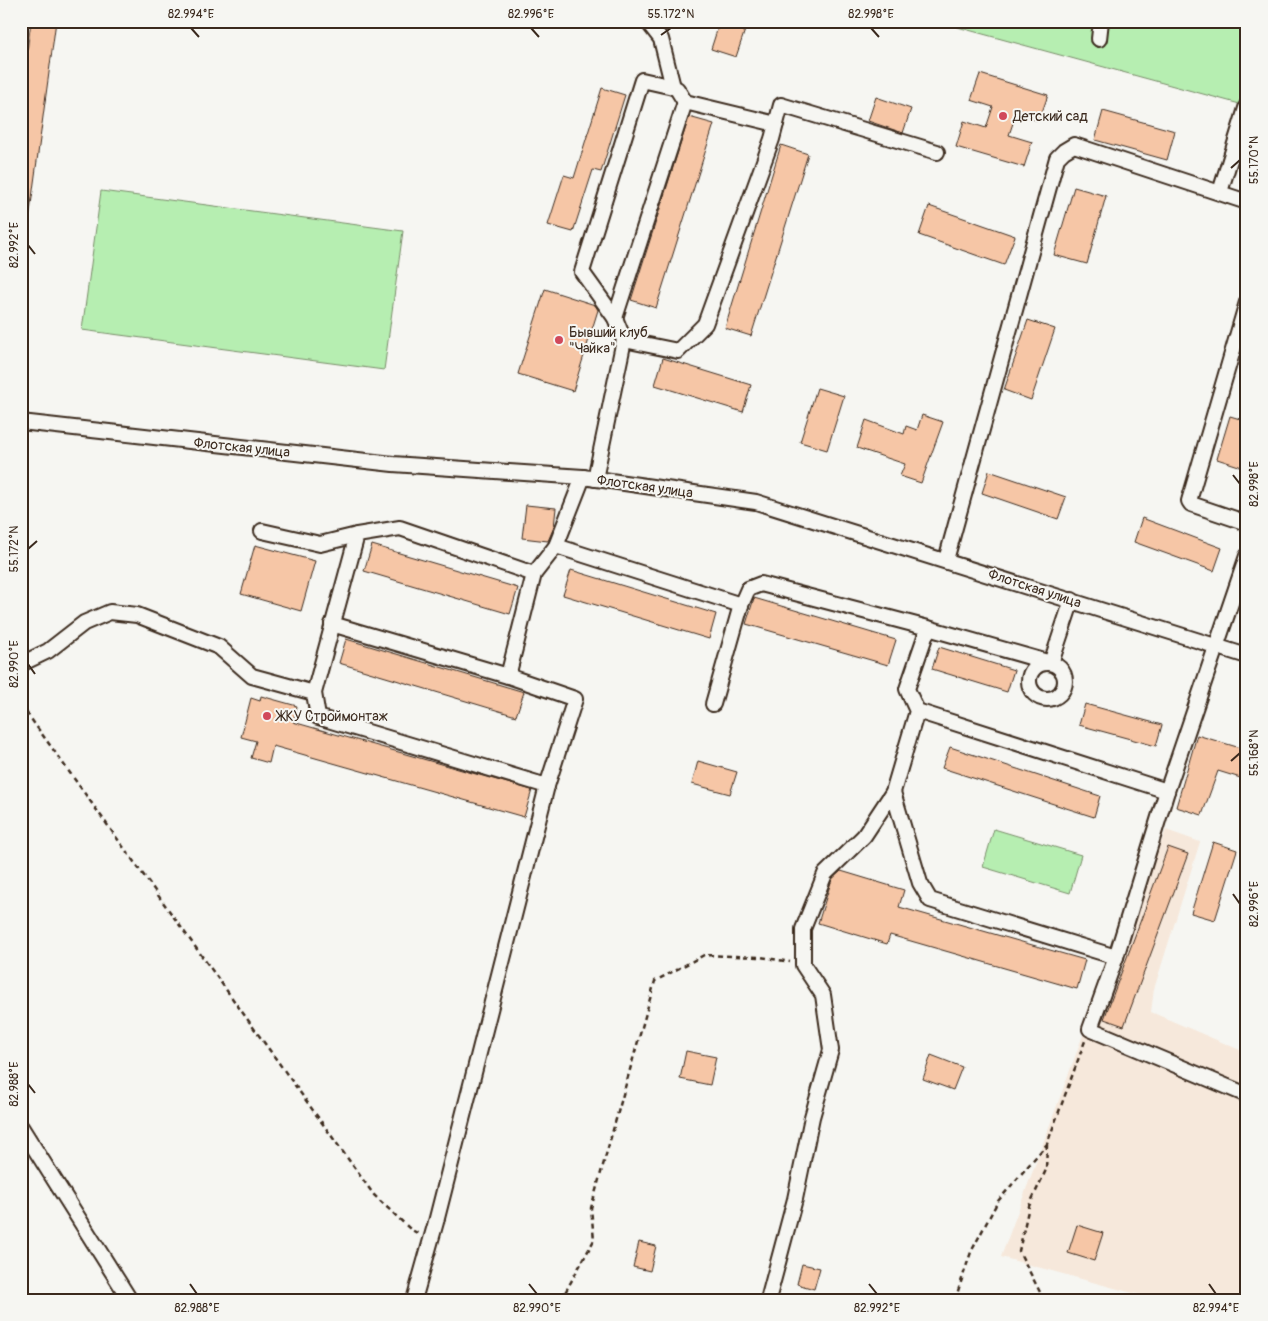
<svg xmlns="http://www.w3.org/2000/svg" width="1268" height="1321" font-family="Pangolin,sans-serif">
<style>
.built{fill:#f6e8db}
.green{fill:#b6eeb1;stroke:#788c68}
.building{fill:#f6c6a6;stroke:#3b2a1e}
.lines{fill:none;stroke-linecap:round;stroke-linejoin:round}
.minor-casing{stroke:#3b2a1e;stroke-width:18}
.path{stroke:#3b2a1e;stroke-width:2.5;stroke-dasharray:5 4;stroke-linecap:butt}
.minor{stroke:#f6f6f2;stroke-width:14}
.ticks{fill:none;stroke:#3b2a1e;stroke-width:2}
.poi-dot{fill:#d1495b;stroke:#f6f6f2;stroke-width:2}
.labels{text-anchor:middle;stroke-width:4;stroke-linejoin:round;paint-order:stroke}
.poi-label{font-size:14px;fill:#3b2a1e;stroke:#f6f6f2;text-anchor:start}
.street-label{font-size:14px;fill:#3b2a1e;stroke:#f6f6f2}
.neatline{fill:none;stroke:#3b2a1e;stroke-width:2}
.ticks-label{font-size:12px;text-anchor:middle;fill:#3b2a1e}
</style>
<rect width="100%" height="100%" fill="#f6f6f2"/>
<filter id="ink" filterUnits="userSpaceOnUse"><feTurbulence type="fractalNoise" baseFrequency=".02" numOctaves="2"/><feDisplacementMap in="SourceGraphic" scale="10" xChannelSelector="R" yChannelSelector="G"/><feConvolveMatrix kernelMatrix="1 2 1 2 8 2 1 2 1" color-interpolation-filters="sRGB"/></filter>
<g filter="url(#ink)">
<path class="built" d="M1166 830 1200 842 1154 989 1151 1012 1247 1053V1300H1158L1001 1257 1086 1027Z"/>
<g class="green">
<path d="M927 21H1247V106L950 25Z"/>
<path d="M101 191 403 231 384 370 82 330Z"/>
<path d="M994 829 1081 855 1070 893 983 867Z"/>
</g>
<g class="building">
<path d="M31 21H56L28 227 21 226V97Z"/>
<path d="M720 21H748L736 57 711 49Z"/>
<path d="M980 74 1048 95 1039 121 1016 114 1009 135 1032 142 1024 167 956 147 964 121 986 128 993 107 971 100Z"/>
<path d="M602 88 625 95 601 172 593 170 573 232 548 225 564 175 574 178Z"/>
<path d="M876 97 911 109 903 133 868 121Z"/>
<path d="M1103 111 1175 131 1167 160 1095 140Z"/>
<path d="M689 117 714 124 656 308 631 300Z"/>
<path d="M781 145 808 154 751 336 725 328Z"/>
<path d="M1074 187 1106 196 1087 264 1054 255Z"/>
<path d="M929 206 1015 236 1004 265 919 235Z"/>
<path d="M545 289 595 305 598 310 573 391 518 374Z"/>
<path d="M1028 320 1055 329 1031 400 1004 390Z"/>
<path d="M663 358 751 385 743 412 655 385Z"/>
<path d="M817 388 844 396 827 450 800 442Z"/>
<path d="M922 415 943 422 921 483 900 476 905 464 857 448 866 420 904 434 906 426 917 430Z"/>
<path d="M1230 416 1247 421V452L1242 467 1217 459Z"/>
<path d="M989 471 1066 497 1058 519 982 493Z"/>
<path d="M526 505 556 508 554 527 548 541 522 538Z"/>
<path d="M1142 518 1222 548 1214 571 1134 542Z"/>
<path d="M255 545 315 561 301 611 241 594Z"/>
<path d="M372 545 518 588 510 614 364 571Z"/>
<path d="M571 570 716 614 709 639 563 595Z"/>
<path d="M754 598 896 640 888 665 746 624Z"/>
<path d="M346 639 524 692 516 716 339 663Z"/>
<path d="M939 647 1014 670 1007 692 932 669Z"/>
<path d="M261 696 297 706 293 722 532 790 524 817 273 746 269 763 251 758 256 741 241 737 251 698 260 701Z"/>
<path d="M1085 704 1162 725 1156 746 1079 725Z"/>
<path d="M1197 735 1247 750V780L1218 771 1202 815 1176 807Z"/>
<path d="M950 747 1100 796 1094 817 942 768Z"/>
<path d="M698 761 737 772 730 794 692 784Z"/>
<path d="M1213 842 1237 850 1215 920 1191 913Z"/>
<path d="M1168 847 1188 854 1124 1026 1104 1019Z"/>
<path d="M841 871 904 890 899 907 1085 960 1077 989 890 935 887 944 818 923 832 879Z"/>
<path d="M686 1051 716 1057 710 1085 680 1079Z"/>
<path d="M931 1055 962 1067 953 1090 923 1079Z"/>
<path d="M1077 1225 1103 1233 1094 1261 1068 1253Z"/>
<path d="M639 1242 656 1246 650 1271 633 1267Z"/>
<path d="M802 1264 820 1268 814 1289 797 1284Z"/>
</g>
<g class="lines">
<defs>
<g id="minor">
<path d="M1099 39 1101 21"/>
<path d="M673 87 677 89 685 102 776 124"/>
<path d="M1220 192 1247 105"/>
<path d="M1247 302 1189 501 1191 504 1247 523"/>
<path d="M615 318 685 102"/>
<path d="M624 340 678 351 705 324 772 139 781 105 937 152"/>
<path d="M21 422 393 464 583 477 756 502 1247 656"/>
<path d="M595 479 624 340 615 318 582 272 642 80 673 87 661 39 647 21"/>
<path d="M262 531 320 544 357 535"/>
<path d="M556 546 741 605 713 704"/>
<path d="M1247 556 1167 791 1116 957 1090 1029 1247 1095"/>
<path d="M946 560 1057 158 1064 151 1074 145 1247 202"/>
<path d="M534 574 400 528 357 535 314 693 318 717 547 786 575 699 508 676 534 574 556 546 583 477"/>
<path d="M741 605 748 589 761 584 928 628 1051 663 1072 600"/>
<path d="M332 624 508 676"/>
<path d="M928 628 907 689 917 711 893 792 920 883 930 900 1116 957"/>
<circle cx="1047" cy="681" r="18"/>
<path d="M21 664 48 651 84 623 110 612 137 615 219 647 252 676 314 693"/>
<path d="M917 711 1167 791"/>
<path d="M21 1127 130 1300"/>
<path d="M414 1300 436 1222 547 786"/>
<path d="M768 1300 795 1199 812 1117 831 1050 823 995 803 965V929L825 874 864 836 893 792"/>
</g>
</defs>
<use href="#minor" class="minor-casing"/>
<g class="path">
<path d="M21 705 374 1195 410 1229 419 1234"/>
<path d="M561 1300 594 1240 591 1208 655 981 704 955 761 957 790 962"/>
<path d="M955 1300 971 1252 998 1201 1047 1144 1085 1041"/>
<path d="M1044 1300 1019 1251 1029 1206 1046 1170 1047 1145"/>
</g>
<use href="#minor" class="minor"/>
</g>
</g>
<path class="ticks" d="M191 28 199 37M531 28 539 37M871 28 879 37M661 35 671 28M1231 168 1240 160M28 245 35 254M1233 475 1240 484M28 549 37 541M28 664 35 674M1231 761 1240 753M1233 894 1240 904M28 1084 35 1093M190 1284 197 1294M529 1284 537 1294M869 1284 877 1294M1209 1284 1216 1294"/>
<g class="poi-dot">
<circle cx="1003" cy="116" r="5"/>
<circle cx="559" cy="340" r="5"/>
<circle cx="267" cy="716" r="5"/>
</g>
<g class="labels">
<g class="poi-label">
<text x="1013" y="121">Детский сад</text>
<text x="569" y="337">Бывший клуб<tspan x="569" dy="16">"Чайка"</tspan></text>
<text x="277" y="721">ЖКУ Строймонтаж</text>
</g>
<g class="street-label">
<text transform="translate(242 447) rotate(6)" y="5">Флотская улица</text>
<text transform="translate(645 486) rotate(8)" y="5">Флотская улица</text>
<text transform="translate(1035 588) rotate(18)" y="5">Флотская улица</text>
</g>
</g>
<rect width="1268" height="1321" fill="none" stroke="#f6f6f2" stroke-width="55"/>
<rect x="28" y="28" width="1212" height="1266" class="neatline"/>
<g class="ticks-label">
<text x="191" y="18">82.994°E</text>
<text x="531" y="18">82.996°E</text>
<text x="671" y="18">55.172°N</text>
<text x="871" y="18">82.998°E</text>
<text transform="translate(1254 160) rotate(-90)" y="4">55.170°N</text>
<text transform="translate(14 245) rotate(-90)" y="4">82.992°E</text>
<text transform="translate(1254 484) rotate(-90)" y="4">82.998°E</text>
<text transform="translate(14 549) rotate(-90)" y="4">55.172°N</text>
<text transform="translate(14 664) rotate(-90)" y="4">82.990°E</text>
<text transform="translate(1254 753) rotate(-90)" y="4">55.168°N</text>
<text transform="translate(1254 904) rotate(-90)" y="4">82.996°E</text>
<text transform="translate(14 1084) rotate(-90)" y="4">82.988°E</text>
<text x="197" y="1312">82.988°E</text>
<text x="537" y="1312">82.990°E</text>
<text x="877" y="1312">82.992°E</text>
<text x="1216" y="1312">82.994°E</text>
</g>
</svg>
